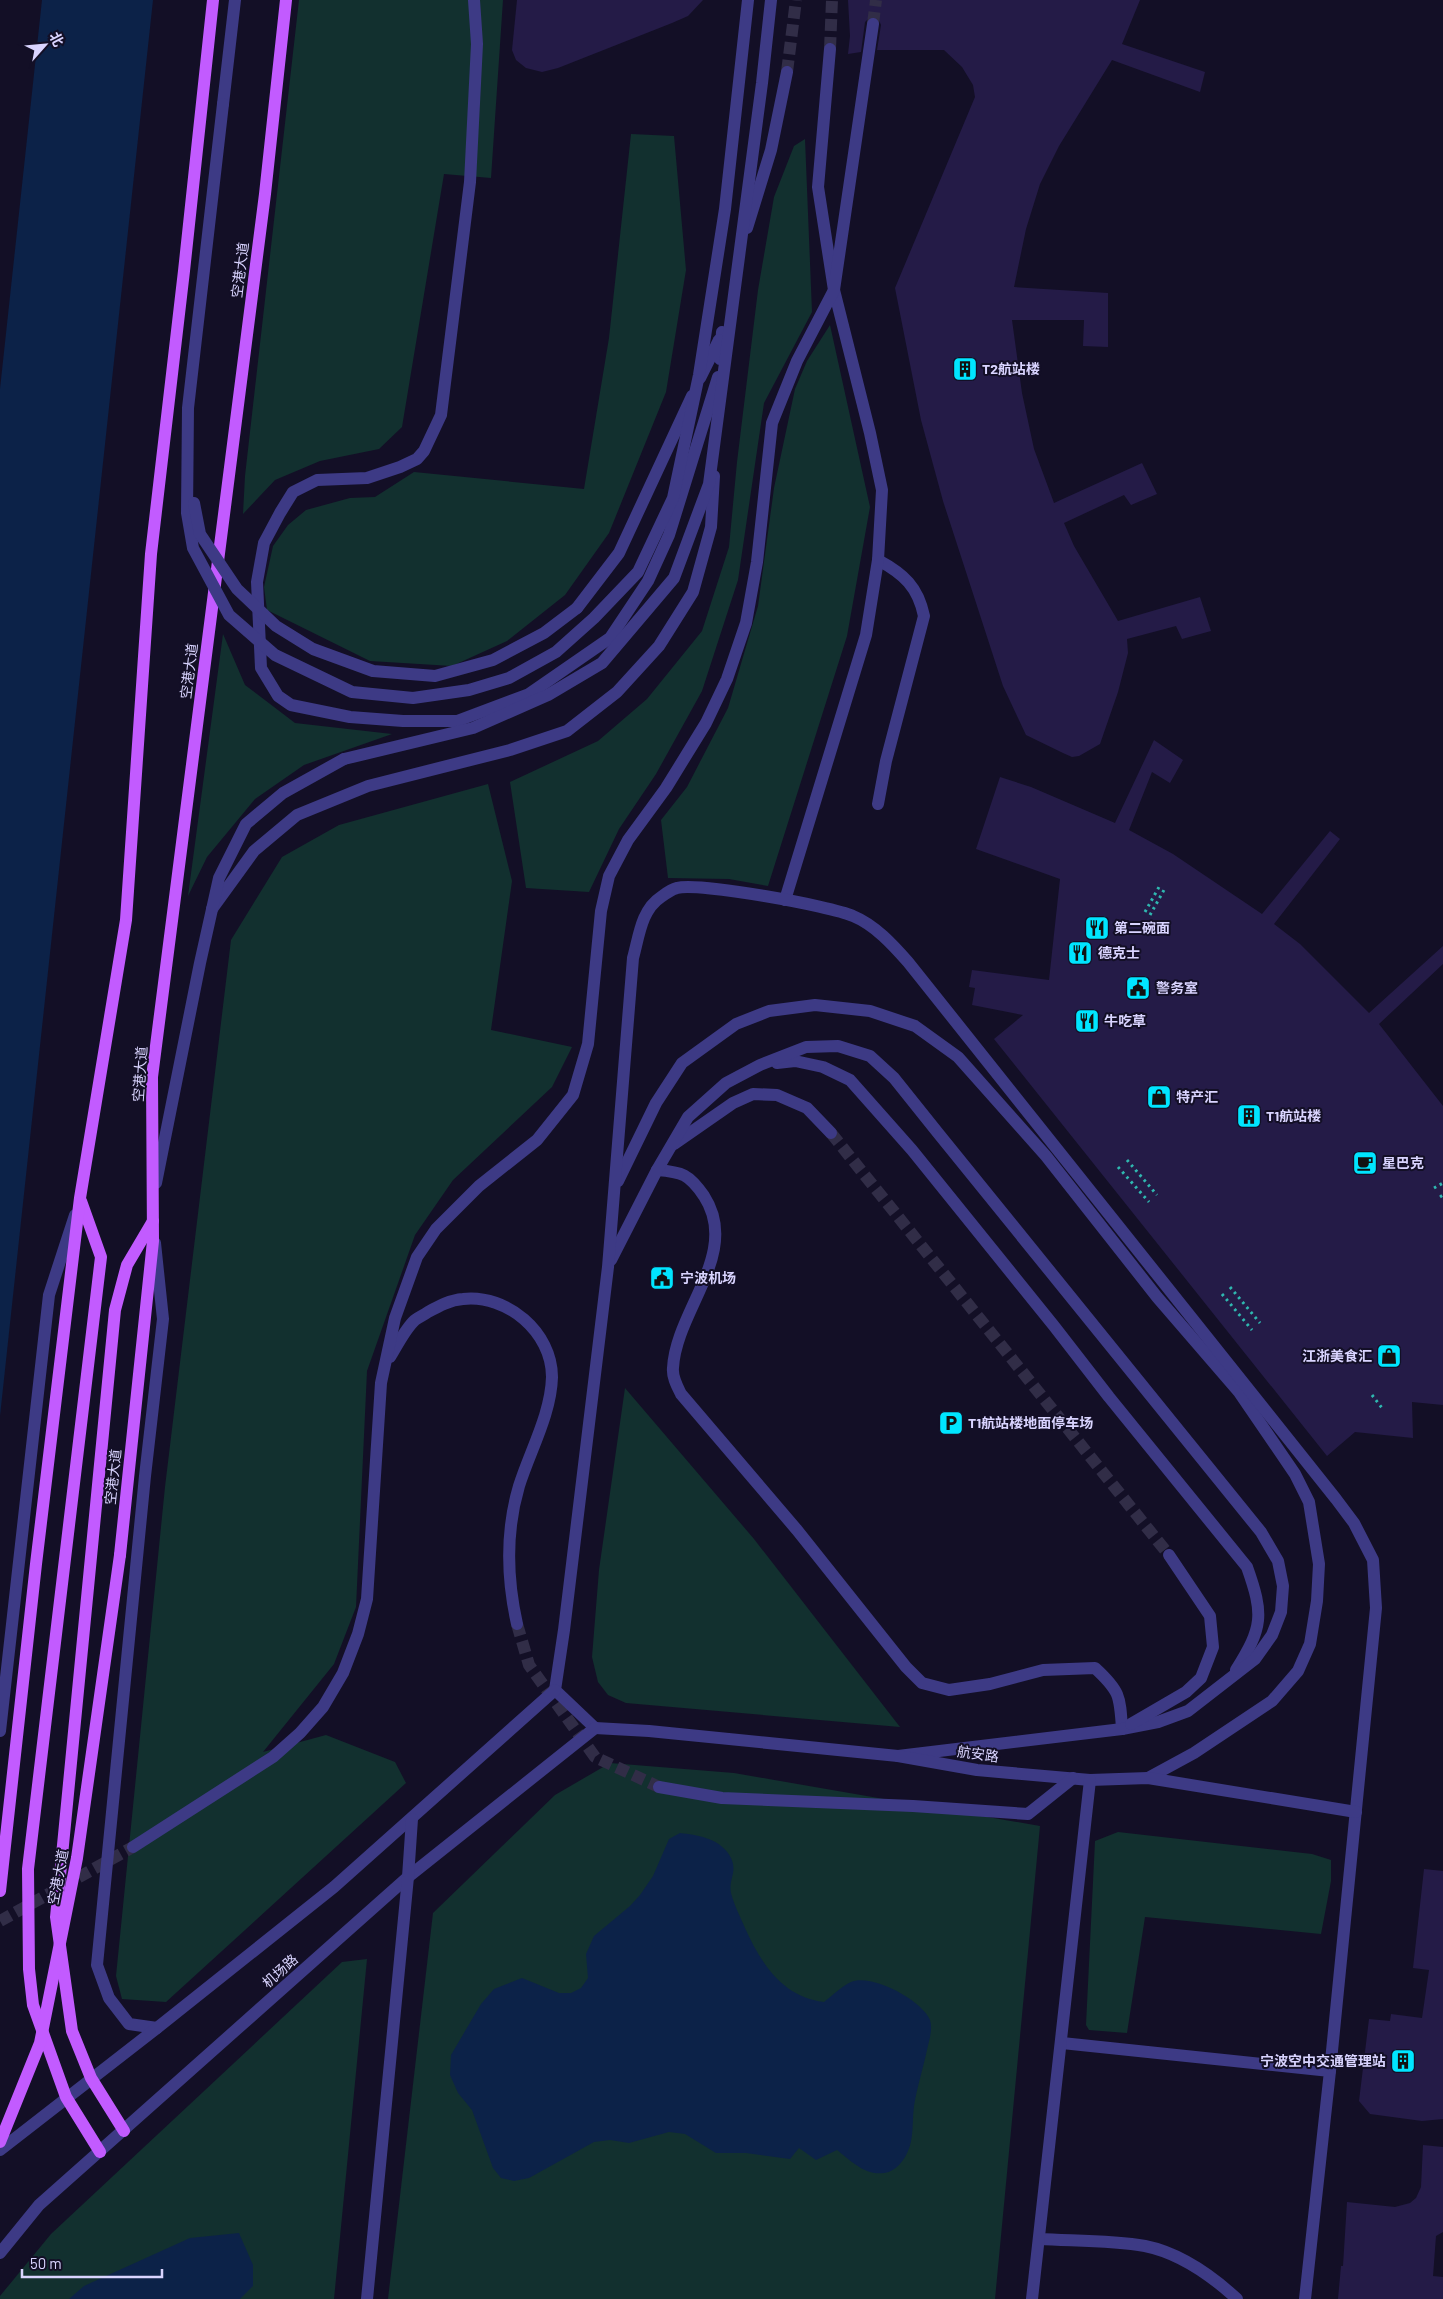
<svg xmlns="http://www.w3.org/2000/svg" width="1443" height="2299" font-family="Barlow,'Noto Sans SC',sans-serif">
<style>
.green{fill:#12302f}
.water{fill:#0c2248}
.building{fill:#241b47}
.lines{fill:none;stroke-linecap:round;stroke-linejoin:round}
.minor-tunnel{stroke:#312d47;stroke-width:12;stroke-dasharray:12 6;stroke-linecap:butt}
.path{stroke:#2fb8b0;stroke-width:3;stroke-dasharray:2.5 4;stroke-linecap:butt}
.minor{stroke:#3d3a85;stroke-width:12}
.major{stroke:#c25bff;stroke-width:12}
.minor-bridge{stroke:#3d3a85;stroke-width:12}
.major-bridge{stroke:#c25bff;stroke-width:12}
.labels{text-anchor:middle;stroke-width:4;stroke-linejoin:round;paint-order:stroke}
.street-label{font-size:14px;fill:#d9d4ff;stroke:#130f26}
.poi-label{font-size:14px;font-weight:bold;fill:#d9d4ff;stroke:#130f26;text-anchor:start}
</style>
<rect width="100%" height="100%" fill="#130f26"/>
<g class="green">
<path d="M299 0H503L491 178 444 174 402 427 379 449 320 461 275 480 243 514 245 476Z"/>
<path d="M631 134 674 136 686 270 666 392 609 533 565 595 507 641 452 666 370 661 267 610 264 587 273 546 288 525 306 510 350 498 375 497 414 472 584 489 609 338Z"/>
<path d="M805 139 812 312 764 403 738 580 702 691 656 774 619 829 589 892 526 888 510 782 598 741 647 699 702 631 729 547 737 462 758 290 774 197 794 146Z"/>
<path d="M830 325 870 507 847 636 768 886 729 879 668 878 661 820 687 787 728 708 758 606 774 488 795 389 807 361Z"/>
<path d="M223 634 245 685 295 723 392 734 304 765 255 799 207 857 188 896Z"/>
<path d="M488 784 512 881 491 1030 572 1047 552 1087 453 1180 415 1235 367 1371 356 1607 334 1664 263 1752 326 1735 395 1762 406 1783 166 2002 122 1999 116 1976 165 1487 231 940 282 857 339 825Z"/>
<path d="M625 1388 754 1539 900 1727 626 1703 608 1695 598 1682 592 1657 599 1570Z"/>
<path d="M610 1763 734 1773 1040 1826 995 2299H388L433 1913 555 1795Z"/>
<path d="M1118 1832 1312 1854 1331 1860V1881L1321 1934 1145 1917 1127 2033 1089 2030 1086 2025 1095 1841Z"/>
<path d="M367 1959 334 2299H0V2296L51 2234 342 1962Z"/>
</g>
<g class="water">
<path d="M42 0H153L0 1416V389Z"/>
<path d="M680 1833C697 1835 717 1838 728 1853 740 1870 728 1878 731 1893 734 1905 740 1916 745 1928 761 1963 782 1997 824 2002 832 1996 842 1986 851 1982 871 1973 922 2000 930 2020 933 2029 929 2041 927 2050 923 2069 917 2087 914 2106 912 2120 914 2138 908 2151 904 2161 895 2172 884 2173 865 2176 850 2160 837 2150L816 2160 799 2148 790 2159 746 2153H716L685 2134 669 2132 629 2143 610 2140 594 2142 529 2178 514 2181 501 2178 493 2168 472 2110 458 2093 450 2075 451 2055 481 2004 494 1989 522 1978 559 1993H571L581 1988 588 1978 586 1954 594 1936 630 1906 640 1895 653 1876 669 1839Z"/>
<path d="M239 2233 253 2265V2286L240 2299H69L84 2286 190 2238Z"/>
</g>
<g class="building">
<path d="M517 0H703L688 16 672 23 558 68 542 72 526 68 516 60 512 50Z"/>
<path d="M848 0H1140L1122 44 1205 72 1200 92 1112 60 1059 146 1040 184 1026 229 1014 287 1108 293V347L1083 346 1084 320H1012L1022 393 1034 449 1054 503 1142 463 1157 494 1131 505 1124 495 1064 523 1074 546 1118 621 1200 597 1211 631 1182 639 1176 626 1127 639 1128 653 1118 692 1100 744 1079 756 1072 757 1063 753 1026 735 1003 686 943 501 921 420 895 288 975 97 973 85 962 67 944 50H877L881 25 878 18 875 16 870 17 865 22 861 52 848 54 850 36Z"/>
<path d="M1154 740 1183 760 1170 783 1152 772 1129 830 1173 854 1262 914 1330 831 1340 839 1274 924 1300 944 1369 1013 1443 946V964L1379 1024 1443 1106V1405L1412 1402 1413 1438 1355 1432 1327 1456 994 1039 1023 1015 972 1005 975 988 969 987 972 970 1049 980 1060 879 976 849 1000 777 1031 787 1115 823Z"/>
<path d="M1424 1869 1443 1871V2119L1422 2121 1370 2114 1359 2101 1369 2019 1390 2021 1391 2014 1422 2018 1429 1970 1413 1968Z"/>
<path d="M1423 2145 1443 2147V2232L1436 2236 1433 2276 1443 2277V2299H1338L1341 2266H1343L1347 2202 1395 2207 1410 2203 1416 2198 1421 2187Z"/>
</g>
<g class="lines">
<g class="minor-tunnel">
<path d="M873 24 876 0"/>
<path d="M830 49 832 0"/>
<path d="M787 72 796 0"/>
<path d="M831 1133 1169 1555"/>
<path d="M517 1624 529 1665 595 1757 659 1787"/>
<path d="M0 1921 133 1847"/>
</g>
<g class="path">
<path d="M1145 912 1159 887"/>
<path d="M1150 915 1164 890"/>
<path d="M1127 1160 1157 1195"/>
<path d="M1118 1167 1149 1202"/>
<path d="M1434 1188 1443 1183"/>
<path d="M1440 1197 1443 1195"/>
<path d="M1230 1287 1260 1323"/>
<path d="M1222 1294 1252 1330"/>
<path d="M1372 1395 1382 1408"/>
</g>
<g class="minor">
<path d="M474 0 477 44 470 182 441 415 424 451 417 459 400 467 367 478 317 480 293 492 280 513 264 543 257 582 261 668 278 696 291 705 350 717 403 721H457L529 694 610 638 648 581 669 535 718 377"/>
<path d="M223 104 235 0"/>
<path d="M747 228 771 150 787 72"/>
<path d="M720 359 722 332"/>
<path d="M700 378 719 340"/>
<path d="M577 608 619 553 692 396"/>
<path d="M878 804 886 761 924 616C918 587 904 574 878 560"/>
<path d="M785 900 866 635 878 560 882 490 870 433 834 290 818 187 830 49"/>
<path d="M212 909 254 851 297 815 368 786 510 750 567 731 617 692 659 646 693 592 711 527 714 476"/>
<path d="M777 1063 795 1061 823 1067 850 1080 912 1150 1054 1326 1109 1397 1247 1567C1264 1615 1263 1627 1236 1670"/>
<path d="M674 1144 733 1103 753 1094 777 1095 807 1108 831 1133"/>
<path d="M657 1170C682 1172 689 1174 704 1196 741 1253 676 1310 673 1368 672 1377 677 1386 681 1394L797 1530 906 1667 922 1683 949 1690 990 1684 1043 1670 1095 1668C1120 1691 1120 1696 1122 1729"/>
<path d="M618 1181 656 1103 682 1063 736 1024 769 1011 815 1005 870 1011 915 1026 958 1057 1046 1156 1157 1297 1239 1392 1295 1474 1309 1502 1319 1564 1317 1601 1310 1644 1298 1671 1272 1701 1194 1753 1148 1778"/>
<path d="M156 1183 200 963 219 878 246 824 283 793 344 759"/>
<path d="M155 1243 163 1319 145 1476 97 1965 109 1998 129 2024 157 2028"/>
<path d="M611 1260 657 1170 688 1117 726 1083 760 1065 806 1047 838 1046 870 1056 894 1078 938 1133 1261 1532 1278 1561 1283 1586 1281 1612 1272 1635 1255 1659 1188 1711 1158 1722 1122 1729 898 1756"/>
<path d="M390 1357C397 1346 405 1329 415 1320 419 1317 424 1315 428 1312 439 1306 450 1300 463 1299 507 1294 552 1332 552 1377 551 1414 530 1451 519 1486 506 1530 507 1579 517 1624"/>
<path d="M1131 1724 1186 1692 1201 1678 1213 1647 1210 1616 1169 1555"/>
<path d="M595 1728 555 1690 564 1630 608 1267 633 958C639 937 641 910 661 897 665 894 672 889 677 888 698 882 831 906 853 916 875 925 893 945 908 962L1336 1499 1354 1523 1373 1560 1376 1608 1330 2071"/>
<path d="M595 1728 649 1731 898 1756 977 1770 1090 1780 1148 1778 1356 1812"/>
<path d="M0 1731 49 1295 75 1215"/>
<path d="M659 1787 722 1798 913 1806 1028 1814 1073 1778"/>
<path d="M133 1847 273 1757 300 1733 323 1707 343 1673 358 1634 367 1599 381 1383 395 1318 417 1257 436 1229 479 1186 537 1140 573 1095 588 1044 601 911 609 876 628 840 666 788 706 723 727 679 746 623 757 562 772 423 797 361 834 290 873 24"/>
<path d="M1062 2043 1330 2071 1305 2299"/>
<path d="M0 2150 157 2028 334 1887 555 1690"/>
<path d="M1039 2239C1074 2241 1111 2240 1145 2246 1180 2253 1212 2276 1237 2299"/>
<path d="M0 2253 39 2205 408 1877 595 1728"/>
<path d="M367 2299 408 1877 412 1819"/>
<path d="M1032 2299 1090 1780"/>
</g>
<g class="major">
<path d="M81 1201 101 1257 28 1869 29 1969 33 2005 66 2097 100 2152"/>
<path d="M120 1555 153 1241 152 1077 265 194 286 0"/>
<path d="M0 1891 36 1564 80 1198 126 920 151 554 184 271 213 0"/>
<path d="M124 2131 91 2078 72 2031 56 1917 115 1310 127 1265 153 1221"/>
</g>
<g class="minor-bridge">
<path d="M223 104 188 408 187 513 193 548 229 615 275 655 352 692 413 698 469 690 509 678 556 652 594 618 638 572 673 498 699 375 725 209 748 0"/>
<path d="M194 503 200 534 237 589 276 626 313 649 373 671 435 676 493 660 544 633 577 608"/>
<path d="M344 759 473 728 548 695 602 663 674 578 709 484 762 83 771 0"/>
</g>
<path class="major-bridge" d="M0 2142 40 2043 77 1858 120 1555"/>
</g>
<defs>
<symbol id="building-square" viewBox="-11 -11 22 22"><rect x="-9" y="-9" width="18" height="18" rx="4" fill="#00e5ff" stroke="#130f26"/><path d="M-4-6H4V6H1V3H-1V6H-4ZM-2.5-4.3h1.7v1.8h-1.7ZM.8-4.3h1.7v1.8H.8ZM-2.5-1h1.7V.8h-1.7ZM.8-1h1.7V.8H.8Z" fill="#111"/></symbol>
<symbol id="restaurant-square" viewBox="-11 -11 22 22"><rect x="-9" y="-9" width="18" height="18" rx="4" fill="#00e5ff" stroke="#130f26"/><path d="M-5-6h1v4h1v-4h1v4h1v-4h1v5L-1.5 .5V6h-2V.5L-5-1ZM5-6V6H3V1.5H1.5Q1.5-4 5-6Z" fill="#111"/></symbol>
<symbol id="civic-square" viewBox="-11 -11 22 22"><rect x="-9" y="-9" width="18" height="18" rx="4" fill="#00e5ff" stroke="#130f26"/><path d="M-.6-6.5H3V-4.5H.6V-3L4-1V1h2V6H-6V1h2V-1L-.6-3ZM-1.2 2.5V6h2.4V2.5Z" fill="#111"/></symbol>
<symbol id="shop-square" viewBox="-11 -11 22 22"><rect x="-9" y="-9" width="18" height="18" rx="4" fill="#00e5ff" stroke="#130f26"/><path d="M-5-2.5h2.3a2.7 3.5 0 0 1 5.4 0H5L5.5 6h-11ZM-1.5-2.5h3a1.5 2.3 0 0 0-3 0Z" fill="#111"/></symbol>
<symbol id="cafe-square" viewBox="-11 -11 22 22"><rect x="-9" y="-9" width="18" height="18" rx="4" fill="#00e5ff" stroke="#130f26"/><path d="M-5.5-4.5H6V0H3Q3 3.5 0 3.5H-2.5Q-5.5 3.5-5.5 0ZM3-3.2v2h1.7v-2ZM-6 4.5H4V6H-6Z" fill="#111"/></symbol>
<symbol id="parking-square" viewBox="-11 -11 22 22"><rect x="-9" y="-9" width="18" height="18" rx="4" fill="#00e5ff" stroke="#130f26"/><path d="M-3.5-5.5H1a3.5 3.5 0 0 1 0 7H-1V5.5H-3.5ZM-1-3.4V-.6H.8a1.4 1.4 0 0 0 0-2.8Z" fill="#111"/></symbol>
</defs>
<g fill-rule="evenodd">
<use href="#building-square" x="951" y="355" width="28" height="28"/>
<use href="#restaurant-square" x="1083" y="914" width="28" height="28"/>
<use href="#restaurant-square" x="1066" y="939" width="28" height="28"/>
<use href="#civic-square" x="1124" y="974" width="28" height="28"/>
<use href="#restaurant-square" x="1073" y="1007" width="28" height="28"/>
<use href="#shop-square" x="1145" y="1083" width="28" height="28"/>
<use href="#building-square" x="1235" y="1102" width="28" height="28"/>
<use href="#cafe-square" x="1351" y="1149" width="28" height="28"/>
<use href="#civic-square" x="648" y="1264" width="28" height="28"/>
<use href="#shop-square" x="1375" y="1342" width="28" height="28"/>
<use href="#parking-square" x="937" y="1409" width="28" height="28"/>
<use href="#building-square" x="1389" y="2047" width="28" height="28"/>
</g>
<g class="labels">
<g class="street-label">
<text transform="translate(240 270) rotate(-83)" y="5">空港大道</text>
<text transform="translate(189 671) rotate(-83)" y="5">空港大道</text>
<text transform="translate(140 1074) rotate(-86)" y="5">空港大道</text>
<text transform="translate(113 1477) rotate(-84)" y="5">空港大道</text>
<text transform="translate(978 1754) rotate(8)" y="5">航安路</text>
<text transform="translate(58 1877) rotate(-79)" y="5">空港大道</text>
<text transform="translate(280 1971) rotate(-42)" y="5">机场路</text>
</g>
<g class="poi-label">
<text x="982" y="374">T2航站楼</text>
<text x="1114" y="933">第二碗面</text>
<text x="1098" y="958">德克士</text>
<text x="1156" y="993">警务室</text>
<text x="1104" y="1026">牛吃草</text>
<text x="1176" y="1102">特产汇</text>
<text x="1266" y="1121">T1航站楼</text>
<text x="1382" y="1168">星巴克</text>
<text x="680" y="1283">宁波机场</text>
<text x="1372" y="1361" text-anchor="end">江浙美食汇</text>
<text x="968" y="1428">T1航站楼地面停车场</text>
<text x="1386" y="2066" text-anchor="end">宁波空中交通管理站</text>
</g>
</g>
<g transform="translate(45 45) rotate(63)" stroke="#130f26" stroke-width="4" paint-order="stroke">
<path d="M0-4L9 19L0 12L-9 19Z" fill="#d9d4ff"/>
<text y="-8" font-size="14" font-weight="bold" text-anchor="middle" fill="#d9d4ff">北</text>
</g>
<path d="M22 2269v8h140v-8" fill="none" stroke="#d9d4ff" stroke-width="2.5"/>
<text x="30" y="2269" font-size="15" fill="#d9d4ff" stroke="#130f26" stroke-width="4" paint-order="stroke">50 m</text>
</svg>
